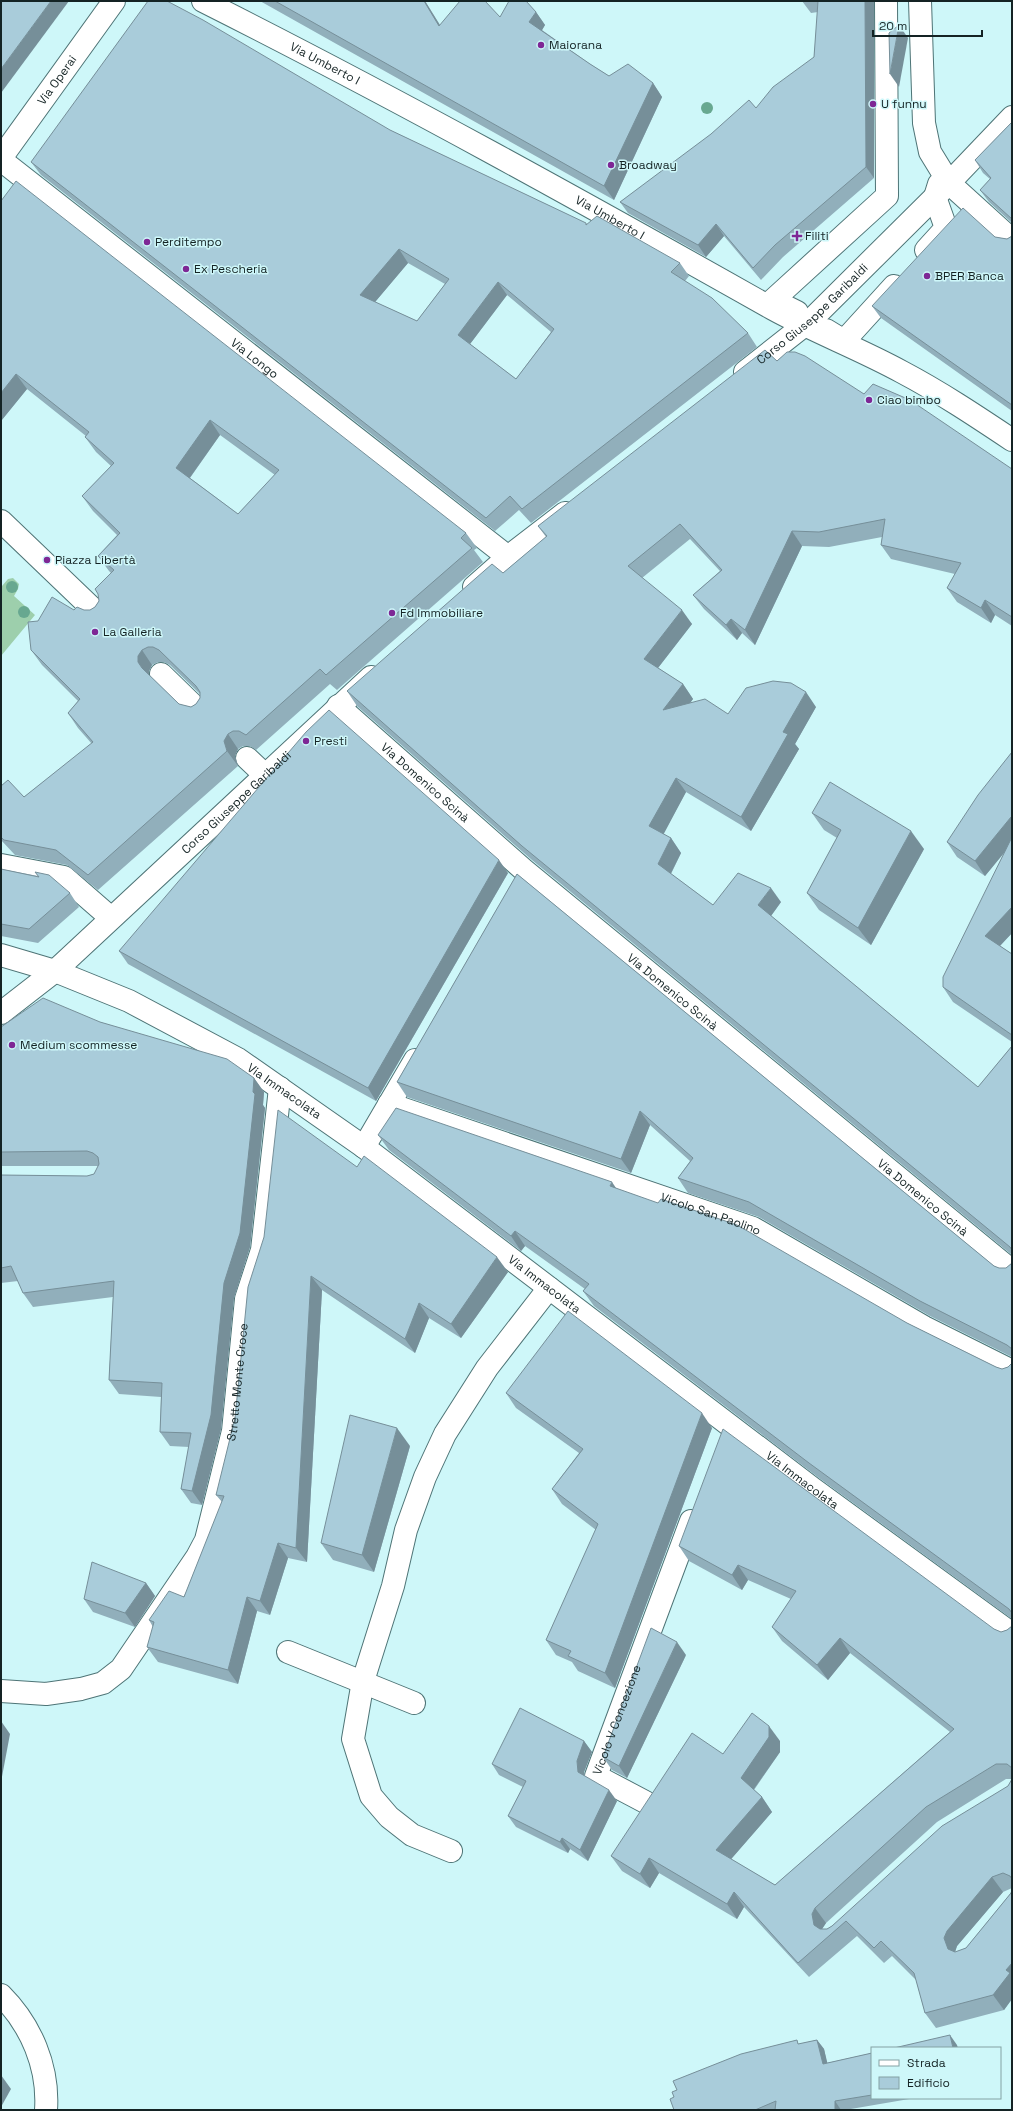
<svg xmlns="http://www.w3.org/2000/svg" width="1013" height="2111" font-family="'Space Grotesk',sans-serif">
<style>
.green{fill:#9dcfac}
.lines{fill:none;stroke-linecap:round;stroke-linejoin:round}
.street-casing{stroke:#4e7476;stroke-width:24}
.secondary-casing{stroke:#4e7476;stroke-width:24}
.primary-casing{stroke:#4e7476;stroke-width:24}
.street{stroke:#fff;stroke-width:22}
.secondary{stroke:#fff;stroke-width:22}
.primary{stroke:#fff;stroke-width:22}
.tree{fill:#68a890}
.wall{fill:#91afbb;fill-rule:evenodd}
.shaded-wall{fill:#768f99}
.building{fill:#a9ccda;stroke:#768f99;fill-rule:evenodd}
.poi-dot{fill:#7e2795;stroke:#cef7f9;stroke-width:1.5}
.labels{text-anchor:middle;stroke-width:3;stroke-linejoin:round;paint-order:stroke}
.poi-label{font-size:12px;fill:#142324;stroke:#cef7f9;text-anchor:start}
.street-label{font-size:12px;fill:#142324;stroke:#cef7f9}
</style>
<rect width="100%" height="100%" fill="#cef7f9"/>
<path class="green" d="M13 578 19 584 18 589 14 596 35 615 1 656 2 586 8 579Z"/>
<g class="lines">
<defs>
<g id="street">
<path d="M920 1 924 123 930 152 949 183 1012 240"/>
<path id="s1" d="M1 160 508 557"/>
<path d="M926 250 946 228 935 197 939 184"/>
<path d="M797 312 773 300 887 196 886 1"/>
<path d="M826 330 844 341 894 286"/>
<path id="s2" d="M745 372 811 320 949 183 1012 117"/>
<path d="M1 521 97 613"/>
<path d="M474 587 508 557 565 513"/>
<path d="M161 674 198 710"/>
<path id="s3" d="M338 706 524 870 1012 1271"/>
<path d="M247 758 265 775"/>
<path d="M1 865 64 877 111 918"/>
<path id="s4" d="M1 955 55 971 129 1001 238 1059 364 1147 812 1488 1012 1634"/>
<path id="s5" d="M1 1013 55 971 371 677"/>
<path id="s6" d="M389 1104 753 1228 924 1327 1012 1371"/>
<path d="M364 1147 415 1060"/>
<path d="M288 1652 414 1703"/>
<path id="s7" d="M1 1691 46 1694 81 1689 103 1683 121 1669 197 1557 206 1540 233 1431 246 1299 262 1250 280 1088"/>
<path id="s8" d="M651 1805 596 1776 691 1521"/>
<path d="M451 1851 412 1835 389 1817 371 1796 353 1739 363 1681 393 1586 406 1530 425 1477 445 1434 487 1368 549 1288"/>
<path d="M1 1995C31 2025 49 2067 46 2110"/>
</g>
<g id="secondary">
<path id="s9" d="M203 1C396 98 585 203 773 309 815 332 860 349 902 372 940 392 976 416 1012 440"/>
</g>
<g id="primary">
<path id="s10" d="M1 158 114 1"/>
</g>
</defs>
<use href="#street" class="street-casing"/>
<use href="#secondary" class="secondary-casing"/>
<use href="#primary" class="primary-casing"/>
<use href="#street" class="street"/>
<use href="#secondary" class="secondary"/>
<use href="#primary" class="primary"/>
</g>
<g class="tree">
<circle cx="707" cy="108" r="6"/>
<circle cx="12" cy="587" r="6"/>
<circle cx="24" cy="612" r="6"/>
</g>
<g class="wall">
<path d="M260 1H425L440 25 536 12 545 25 542 30 590 64 609 76 653 83 662 97 614 200Z"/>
<path d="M802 1H874V178L783 257 761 280 724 236 706 257 628 213 620 202 756 108 814 57 818 12 811 13Z"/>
<path d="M1012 122V223L989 202 980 190 990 179 983 173 975 160Z"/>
<path d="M390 130 587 224 680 263 689 276 685 281 748 333 757 347 531 523 519 510 495 531 41 175 31 162ZM408 263 445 284 417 321 375 302ZM507 295 551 332 516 379 470 344Z"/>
<path d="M1 201 466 533 477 548 474 550 483 562 337 690 330 684 256 750 250 746H243L238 749 235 756 238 766 98 890 67 865 15 855 1 840V786L24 797 92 744 78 728 68 713 78 701 42 665 31 650 38 621 74 610H90L95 607 99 601 111 573 109 571 98 556 117 535 93 511 82 496 111 466 96 452 85 437 86 436 27 389 1 421ZM220 435 275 475 238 514 190 478ZM158 662H164L170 665 200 694V698L196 704 191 707 179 704 149 675V671L152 665Z"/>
<path d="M1012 236V411L881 318 872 306 995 237 1007 239Z"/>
<path d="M777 361 864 394 1012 469V626L995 615 991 623 957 602 947 588 955 574 891 559 881 545 882 537 829 547 802 546 755 645 742 633 737 640 704 609 693 595 720 571 690 539 642 578 692 624 658 668 683 684 693 699 690 703 728 714 816 707 795 744 799 749 751 831 686 792 663 834 671 838 681 853 671 874 713 905 781 902 771 916 978 1087 1012 1046V1255L532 860 357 706 347 691 503 573 546 537 538 526Z"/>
<path d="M1012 752V933L1000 946 1012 954V1042L953 1002 943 987 1004 853 985 876 957 857 947 842Z"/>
<path d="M812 813 924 849 871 945 819 910 807 893 837 838 824 830Z"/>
<path d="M1 869 38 876 35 872 70 893 79 907 38 943 1 936Z"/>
<path d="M508 873 376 1101 128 964 119 951Z"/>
<path d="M517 874 994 1266 999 1268H1006L1012 1263V1357L930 1316 759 1217 688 1193 678 1178 690 1161 650 1125 631 1173 407 1097 397 1082Z"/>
<path d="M100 1022 254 1078 264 1092 263 1105 265 1108 250 1247 234 1298 221 1429 202 1505 191 1503 181 1489 189 1447 170 1446 160 1432 161 1397 119 1394 109 1380 113 1297 33 1307 23 1293 18 1281 1 1283V1175L87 1176 94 1174 99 1166H1V1027Z"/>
<path d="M378 1135 617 1189 907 1323 996 1367 1002 1369 1008 1367 1012 1363V1619L819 1478 594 1306 583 1291 585 1289 525 1246 521 1251 389 1150Z"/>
<path d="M357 1167 508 1272 461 1338 429 1318 415 1353 322 1290 307 1562 288 1558 270 1615 257 1611 238 1684 158 1662 147 1647 153 1627 149 1620 184 1597 222 1502 216 1495Z"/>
<path d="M506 1393 712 1428 615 1688 578 1671 572 1662 556 1655 546 1640 596 1530 562 1504 552 1489 579 1453 516 1408Z"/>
<path d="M410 1446 374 1572 333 1560 321 1543Z"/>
<path d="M679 1546 994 1629 1001 1632 1007 1630 1012 1626V1779H1006L937 1822 826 1923 822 1929H827L832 1926 1008 1786 1012 1779V1888L1003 1892 957 1946 955 1952 966 1948 1011 1893 1012 1890V1999L1004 2010 936 2028 925 2013 916 1980 892 1956 884 1963 857 1936 809 1977 744 1907 737 1919 659 1873 650 1888 622 1871 611 1856 723 1754 780 1741V1752L754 1790 762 1797 772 1812 731 1859 775 1885 950 1732 850 1653 828 1680 782 1641 772 1627 791 1599 748 1580 742 1590 689 1561Z"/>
<path d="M146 1583 155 1596 135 1627 93 1612 84 1599Z"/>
<path d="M686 1655 627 1778 612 1770 603 1757Z"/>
<path d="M584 1741 592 1752 584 1772 585 1776 617 1801 588 1861 570 1849 568 1853 516 1827 508 1816 523 1787 499 1775 492 1764Z"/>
<path d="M817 2040 824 2049 827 2063 872 2053V2098H915L845 2110H674L799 2044Z"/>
</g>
<g class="shaded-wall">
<path d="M51 1H69L1 93V69Z"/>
<path d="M424 1H425L449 40 439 26Z"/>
<path d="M865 1H874V178L866 167Z"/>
<path d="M536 12 545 25 539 35 529 22Z"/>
<path d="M899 25 908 38 899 87 890 74Z"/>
<path d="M653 83 662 97 614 200 604 186Z"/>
<path d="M716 224 724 236 706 257 698 245Z"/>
<path d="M399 249 408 263 370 308 360 295Z"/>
<path d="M498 282 507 295 467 348 458 335Z"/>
<path d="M16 374 27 389 1 421V393Z"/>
<path d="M210 420 220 435 186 483 176 468Z"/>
<path d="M792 531 802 546 755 645 745 630Z"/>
<path d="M985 600 995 615 991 623 981 608Z"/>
<path d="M682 610 692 624 654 673 644 659Z"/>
<path d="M731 619 742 633 737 640 726 625Z"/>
<path d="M142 650 152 665 149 671V677L142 668 138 662V656Z"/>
<path d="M683 684 693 699 674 725 663 710Z"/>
<path d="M806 692 816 707 795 744 799 749 751 831 741 817 783 732Z"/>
<path d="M228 734 238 749 235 756 238 766 227 751 224 741Z"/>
<path d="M676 778 686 792 660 841 649 826Z"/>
<path d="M1011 817 1012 818V843L985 876 975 861Z"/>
<path d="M911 831 924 849 871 945 858 928Z"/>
<path d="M671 838 681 853 668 879 658 864Z"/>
<path d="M499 860 508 873 376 1101 368 1088Z"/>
<path d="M771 888 781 902 768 920 758 905Z"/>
<path d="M1012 907V933L995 951 985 936Z"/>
<path d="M254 1078 264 1092 263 1105 265 1108 250 1247 234 1298 221 1429 202 1505 192 1491 253 1092Z"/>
<path d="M640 1111 650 1125 631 1173 621 1159Z"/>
<path d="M612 1182 622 1197 610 1186Z"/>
<path d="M515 1231 525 1246 521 1251 511 1236Z"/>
<path d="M497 1257 508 1272 461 1338 451 1324Z"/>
<path d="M311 1276 322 1290 307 1562 296 1548Z"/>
<path d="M419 1303 429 1318 415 1353 405 1339Z"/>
<path d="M702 1413 712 1428 615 1688 605 1673Z"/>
<path d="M397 1428 410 1446 374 1572 362 1555Z"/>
<path d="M278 1543 288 1558 270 1615 260 1601Z"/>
<path d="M738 1565 748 1580 742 1590 732 1575Z"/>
<path d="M146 1583 155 1596 135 1627 125 1613Z"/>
<path d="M247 1597 257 1611 238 1684 228 1670Z"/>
<path d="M840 1638 850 1653 828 1680 817 1665Z"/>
<path d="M677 1642 686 1655 627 1778 619 1766Z"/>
<path d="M1 1721 10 1734 1 1782Z"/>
<path d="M769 1726 780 1741V1752L751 1793 741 1778Z"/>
<path d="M584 1741 592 1752 584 1772 586 1783 578 1772 577 1761Z"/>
<path d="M609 1790 617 1801 588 1861 580 1850Z"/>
<path d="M762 1797 772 1812 726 1865 716 1850Z"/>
<path d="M562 1838 570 1849 568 1853 560 1842Z"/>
<path d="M649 1858 659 1873 650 1888 640 1874Z"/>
<path d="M992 1877 1003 1892 957 1946 955 1952 948 1949 944 1938 947 1931Z"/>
<path d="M734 1892 744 1907 737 1919 727 1904Z"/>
<path d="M815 1908 826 1923 822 1929 825 1940 814 1925 812 1914Z"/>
<path d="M1012 1963V1999L1004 2010 993 1995 1006 1970Z"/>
<path d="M950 2035 957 2045 958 2048H953Z"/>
<path d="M817 2040 824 2049 830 2074 823 2064Z"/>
<path d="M1 2075 11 2089 1 2107Z"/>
<path d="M835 2101 841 2110H835Z"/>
</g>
<g class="building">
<path d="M1 1H51L1 69Z"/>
<path d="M148 1H167L203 20 390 130 586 223V225L597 216 680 263 671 272 712 298 748 333 522 509 510 496 486 518 31 162ZM399 249 449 279 417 321 360 295ZM498 282 554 329 516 379 458 335Z"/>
<path d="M275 1H424L439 26 460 1H485L500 17 509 1H526L536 12 529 22 590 64 609 76 628 64 653 83 604 186Z"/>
<path d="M818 1H865L866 167 775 245 753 268 716 224 698 245 620 202 711 134 749 100 756 108 773 87 814 57Z"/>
<path d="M899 25 890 74 889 33Z"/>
<path d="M1012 122V219L980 190 991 178 975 160Z"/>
<path d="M16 181 466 533 461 538 472 548 326 675 320 669 246 735 239 731H233L228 734 224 741 227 751 88 875 56 850 4 840 1 837V786L8 780 24 797 93 742 68 713 80 699 31 650 28 622 38 621 52 597 74 610 77 607 84 610H90L95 607 99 601 98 594 95 589 114 570 98 556 120 533 82 496 114 463 85 437 89 432 16 374 1 393V201ZM210 420 279 470 238 514 176 468ZM148 647H153L159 650 196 686 200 692V698L196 704 191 707 179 704 142 668 138 662V656L142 650Z"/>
<path d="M963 208 995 237 1007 239 1012 236V405L872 306Z"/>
<path d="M765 350 777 361 787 352H795L805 356 864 394 873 384 910 400 1012 469V617L985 600 981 608 947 588 961 563 881 545 885 519 819 532 792 531 745 630 731 619 726 625 693 595 722 570 680 524 628 566 682 610 644 659 683 684 663 710 705 699 728 714 746 688 773 681 791 683 806 692 783 732 788 734 741 817 676 778 649 826 671 838 658 864 713 905 738 873 771 888 758 905 978 1087 1012 1046V1250L1010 1247 522 846 347 691 492 564 503 573 547 536 538 526Z"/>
<path d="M329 710 499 860 368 1088 119 951 306 732Z"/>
<path d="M1012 752V817H1011L975 861 947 842 978 795Z"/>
<path d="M830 782 911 831 858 928 807 893 841 830 812 813Z"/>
<path d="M1012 837V907L985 936 1012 954V1035L943 987V977Z"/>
<path d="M1 869 39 877 35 872 49 875 70 893 29 929 1 924Z"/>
<path d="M517 874 994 1266 999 1268H1006L1012 1263V1349L1007 1345 920 1301 749 1202 678 1178 693 1158 640 1111 621 1159 397 1082Z"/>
<path d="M43 998 100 1022 227 1059 254 1078 253 1092 255 1094 240 1233 224 1283 211 1415 192 1491 181 1489 191 1433 160 1432 162 1383 109 1380 114 1281 23 1293 11 1266 1 1268V1175L87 1176 94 1174 99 1164 98 1157 93 1153 87 1151 1 1152V1027Z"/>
<path d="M396 1108 612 1182 610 1186 658 1203 661 1199 737 1225 907 1323 996 1367 1002 1369 1008 1367 1012 1363V1613L1009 1609 809 1463 583 1291 589 1284 515 1231 511 1236 378 1135Z"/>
<path d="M278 1110 357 1167 364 1156 497 1257 451 1324 419 1303 405 1339 311 1276 296 1548 278 1543 260 1601 247 1597 228 1670 147 1647 154 1622 149 1620 169 1591 184 1597 224 1496 216 1495 235 1418 248 1287 264 1237Z"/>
<path d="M568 1311 702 1413 605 1673 568 1656 571 1651 546 1640 598 1524 552 1489 583 1449 506 1393Z"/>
<path d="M350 1415 397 1428 362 1555 321 1543Z"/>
<path d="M723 1429 994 1629 1001 1632 1007 1630 1012 1626V1768L1007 1764H996L926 1807 815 1908 812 1914 814 1925 820 1929H827L832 1926 942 1826 1008 1786 1012 1779V1879L1010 1876 1003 1873 992 1877 947 1931 944 1938 948 1949 955 1952 966 1948 1011 1893 1012 1890V1963L1006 1970 1010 1973 993 1995 925 2013 914 1973 881 1941 874 1948 846 1921 798 1963 734 1892 727 1904 649 1858 640 1874 611 1856 692 1733 723 1754 752 1713 769 1726V1737L741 1778 762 1797 716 1850 775 1885 954 1729 840 1638 817 1665 772 1627 796 1591 738 1565 732 1575 679 1546Z"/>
<path d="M92 1562 146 1583 125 1613 84 1599Z"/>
<path d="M651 1628 677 1642 619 1766 603 1757Z"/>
<path d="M520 1708 584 1741 577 1761 578 1772 609 1790 580 1850 562 1838 560 1842 508 1816 526 1781 492 1764Z"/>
<path d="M950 2035 953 2048H894Z"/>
<path d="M797 2040 798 2044 817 2040 823 2064 872 2053V2095L835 2101V2110H775L776 2101 755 2110H674L670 2099 674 2097 672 2092 677 2090 673 2081 741 2054Z"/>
</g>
<g class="poi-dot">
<circle cx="541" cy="45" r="4"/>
<circle cx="873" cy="104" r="4"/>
<circle cx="611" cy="165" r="4"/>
<path d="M795 230h4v4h4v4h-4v4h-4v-4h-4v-4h4z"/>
<circle cx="147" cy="242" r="4"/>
<circle cx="186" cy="269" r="4"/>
<circle cx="927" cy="276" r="4"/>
<circle cx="869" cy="400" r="4"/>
<circle cx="47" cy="560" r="4"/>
<circle cx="392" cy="613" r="4"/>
<circle cx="95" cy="632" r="4"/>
<circle cx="306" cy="741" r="4"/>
<circle cx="12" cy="1045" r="4"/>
</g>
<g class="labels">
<g class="poi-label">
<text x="549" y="49">Maiorana</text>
<text x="881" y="108">U funnu</text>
<text x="619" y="169">Broadway</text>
<text x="805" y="240">Filiti</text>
<text x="155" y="246">Perditempo</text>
<text x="194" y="273">Ex Pescheria</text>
<text x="935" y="280">BPER Banca</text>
<text x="877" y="404">Ciao bimbo</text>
<text x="55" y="564">Piazza Libertà</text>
<text x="400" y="617">Fd Immobiliare</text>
<text x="103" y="636">La Galleria</text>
<text x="314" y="745">Presti</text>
<text x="20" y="1049">Medium scommesse</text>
</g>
<g class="street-label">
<text dy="4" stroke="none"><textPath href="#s9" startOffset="137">Via Umberto I</textPath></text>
<text dy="4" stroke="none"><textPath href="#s10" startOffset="96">Via Operai</textPath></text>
<text dy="4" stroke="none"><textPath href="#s9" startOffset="461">Via Umberto I</textPath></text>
<text dy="4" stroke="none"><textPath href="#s2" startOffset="89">Corso Giuseppe Garibaldi</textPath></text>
<text dy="4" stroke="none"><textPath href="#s1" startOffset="322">Via Longo</textPath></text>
<text dy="4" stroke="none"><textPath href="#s3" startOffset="116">Via Domenico Scinà</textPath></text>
<text dy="4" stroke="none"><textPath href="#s5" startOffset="316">Corso Giuseppe Garibaldi</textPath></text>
<text dy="4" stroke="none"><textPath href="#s3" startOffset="440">Via Domenico Scinà</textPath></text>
<text dy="4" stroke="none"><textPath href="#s4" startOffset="316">Via Immacolata</textPath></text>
<text dy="4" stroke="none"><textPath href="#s3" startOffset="764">Via Domenico Scinà</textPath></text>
<text dy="4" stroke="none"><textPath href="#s6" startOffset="340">Vicolo San Paolino</textPath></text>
<text dy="4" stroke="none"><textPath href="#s4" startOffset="640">Via Immacolata</textPath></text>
<text dy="4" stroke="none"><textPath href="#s7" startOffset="442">Stretto Monte Croce</textPath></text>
<text dy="4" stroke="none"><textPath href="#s4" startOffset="964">Via Immacolata</textPath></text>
<text dy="4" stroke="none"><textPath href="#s8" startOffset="122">Vicolo V Concezione</textPath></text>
</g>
</g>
<rect width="1013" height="2111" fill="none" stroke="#142324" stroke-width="4"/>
<rect x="871" y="2047" width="130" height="52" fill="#cef7f9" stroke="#84a2a4"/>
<rect x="879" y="2060" width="20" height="6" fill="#ffffff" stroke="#84a2a4"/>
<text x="907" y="2067" font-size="12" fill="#142324">Strada</text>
<rect x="879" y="2077" width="20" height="12" fill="#a9ccda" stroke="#84a2a4"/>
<text x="907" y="2087" font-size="12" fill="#142324">Edificio</text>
<path d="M873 30v6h109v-6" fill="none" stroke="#142324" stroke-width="2"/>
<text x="879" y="30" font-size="12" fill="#142324" stroke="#cef7f9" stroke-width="3" paint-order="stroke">20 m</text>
</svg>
